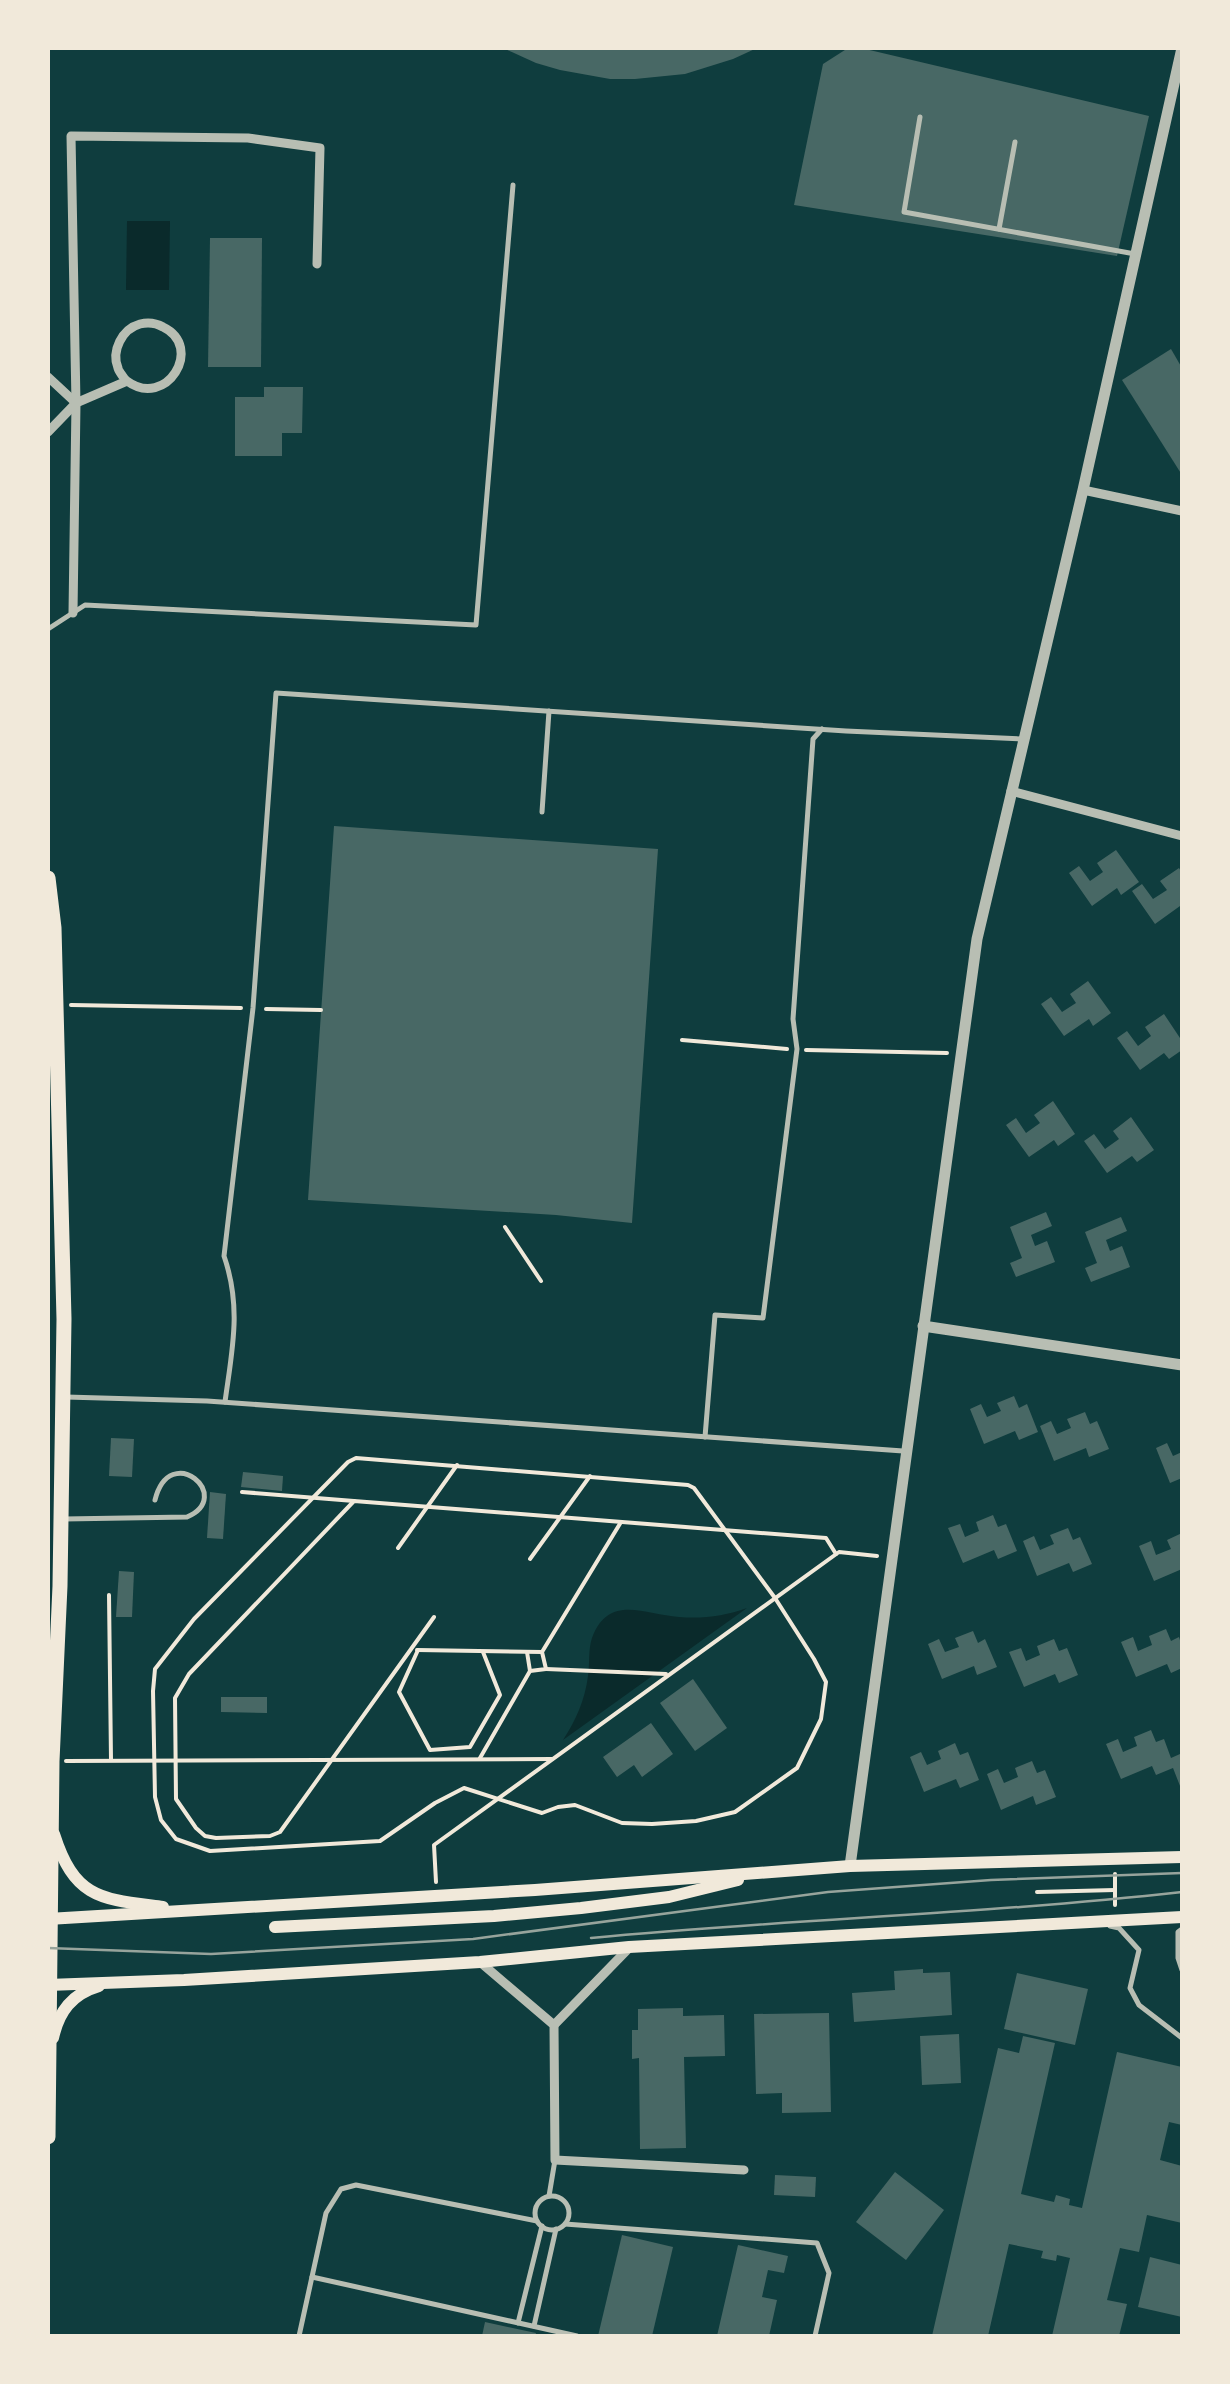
<svg xmlns="http://www.w3.org/2000/svg" width="1230" height="2384" font-family="'Times New Roman',serif">
<style>
.water{fill:#0a2a2b}
.building{fill:#486865}
.lines{fill:none;stroke-linecap:round;stroke-linejoin:round}
.path{stroke:#f1e9da;stroke-width:4}
.service{stroke:#b8beb3;stroke-width:5}
.minor{stroke:#b8beb3;stroke-width:9}
.tertiary{stroke:#b8beb3;stroke-width:11}
.secondary{stroke:#f1e9da;stroke-width:12}
.primary{stroke:#f1e9da;stroke-width:15}
.tram{stroke:#97a49c;stroke-width:2.5}
</style>
<rect width="100%" height="100%" fill="#0f3d3e"/>
<g class="water">
<path d="M127 221H170L169 290H126Z"/>
<path d="M747 1608 563 1740C576 1720 585 1700 588 1676 590 1663 588 1650 592 1638 609 1593 645 1615 679 1617 703 1619 725 1616 747 1608Z"/>
</g>
<g class="building">
<path d="M503 48H757L733 59 685 74 635 79H610L560 70 536 63Z"/>
<path d="M848 48H861L1149 116 1117 256 794 205 823 64Z"/>
<path d="M210 238H262L261 367H208Z"/>
<path d="M1171 349 1182 368V475L1122 380Z"/>
<path d="M264 387H303L302 433H282V456H235V397H264Z"/>
<path d="M334 826 658 849 632 1223 556 1215 308 1200Z"/>
<path d="M1116 850 1139 882 1121 895 1117 888 1092 906 1069 873 1079 866 1090 881 1103 872 1097 863Z"/>
<path d="M1179 868 1182 873V910L1180 906 1155 924 1132 891 1142 884 1153 899 1167 890 1160 881Z"/>
<path d="M1088 981 1111 1013 1093 1026 1089 1019 1064 1036 1041 1004 1051 997 1062 1012 1076 1003 1070 994Z"/>
<path d="M1164 1014 1182 1041V1050L1169 1059 1164 1053 1140 1070 1117 1038 1127 1031 1138 1046 1151 1036 1145 1027Z"/>
<path d="M1053 1101 1075 1134 1058 1146 1054 1140 1029 1157 1006 1125 1016 1118 1026 1133 1040 1123 1034 1115Z"/>
<path d="M1131 1117 1154 1150 1137 1162 1132 1156 1107 1173 1084 1141 1094 1134 1105 1149 1119 1139 1113 1131Z"/>
<path d="M1046 1212 1052 1226 1031 1235 1035 1246 1047 1241 1055 1262 1016 1277 1010 1263 1022 1258 1010 1227Z"/>
<path d="M1121 1217 1127 1231 1106 1240 1110 1251 1122 1246 1130 1267 1091 1282 1085 1268 1097 1263 1085 1232Z"/>
<path d="M1014 1396 1019 1408 1027 1404 1038 1432 1019 1440 1015 1431 984 1444 970 1409 981 1404 987 1417 1001 1411 997 1403Z"/>
<path d="M1085 1412 1090 1424 1097 1421 1109 1449 1089 1457 1086 1448 1054 1461 1040 1426 1051 1421 1057 1434 1071 1428 1067 1419Z"/>
<path d="M111 1438 134 1439 132 1477 109 1476Z"/>
<path d="M1167 1443 1173 1456 1182 1452V1478L1170 1483 1156 1448Z"/>
<path d="M243 1472 283 1476 282 1491 241 1487Z"/>
<path d="M210 1492 226 1494 223 1539 207 1538Z"/>
<path d="M993 1515 998 1527 1006 1524 1017 1551 998 1559 994 1550 963 1563 948 1528 960 1524 965 1537 979 1531 976 1522Z"/>
<path d="M1068 1528 1073 1540 1080 1537 1092 1564 1073 1572 1069 1563 1037 1576 1023 1541 1034 1536 1040 1550 1054 1544 1050 1535Z"/>
<path d="M1182 1533V1569L1154 1581 1139 1546 1151 1541 1156 1555 1171 1549 1167 1540Z"/>
<path d="M119 1571 134 1572 132 1617H116Z"/>
<path d="M1166 1629 1171 1641 1179 1637 1182 1647V1668L1171 1673 1167 1664 1136 1677 1121 1642 1133 1637 1138 1651 1152 1645 1149 1636Z"/>
<path d="M973 1631 978 1643 985 1639 997 1667 977 1675 974 1666 942 1679 928 1644 939 1639 945 1652 959 1647 955 1638Z"/>
<path d="M1054 1639 1059 1651 1067 1648 1078 1675 1059 1683 1055 1674 1024 1687 1009 1652 1021 1648 1026 1661 1040 1655 1037 1646Z"/>
<path d="M693 1679 727 1728 695 1751 660 1703Z"/>
<path d="M221 1697H267V1713L221 1712Z"/>
<path d="M651 1723 673 1754 642 1777 634 1765 617 1777 603 1757Z"/>
<path d="M1151 1730 1156 1742 1164 1739 1171 1758 1180 1754 1182 1759V1791L1173 1768 1156 1775 1152 1766 1121 1779 1106 1744 1118 1739 1123 1752 1137 1746 1134 1737Z"/>
<path d="M955 1743 960 1755 968 1752 979 1780 960 1788 956 1779 924 1792 910 1757 921 1752 927 1765 941 1759 938 1751Z"/>
<path d="M1032 1761 1037 1773 1045 1770 1056 1797 1036 1805 1033 1796 1001 1810 987 1774 998 1769 1004 1783 1018 1777 1015 1768Z"/>
<path d="M923 1969V1973L950 1972 952 2015 854 2022 852 1993 895 1990 894 1971Z"/>
<path d="M1017 1973 1088 1989 1075 2045 1004 2029Z"/>
<path d="M683 2008V2016L724 2015 725 2056 684 2057 686 2148 640 2149 639 2058 632 2059V2030H638V2009Z"/>
<path d="M829 2013 831 2112 782 2113V2093L756 2094 754 2014Z"/>
<path d="M959 2034 961 2083 922 2085 920 2036Z"/>
<path d="M1023 2036 1055 2043 1021 2194 1054 2202 1056 2195 1070 2199 1069 2205 1082 2208 1117 2052 1182 2067V2125L1169 2122 1160 2160 1182 2166V2223L1147 2215 1139 2252 1120 2248 1107 2300 1127 2304 1119 2336H1052L1070 2258 1057 2255 1056 2261 1041 2258 1043 2251 1009 2244 988 2336H932L998 2048 1019 2053Z"/>
<path d="M895 2172 944 2210 906 2260 856 2222Z"/>
<path d="M775 2175 816 2177 815 2197 774 2195Z"/>
<path d="M622 2235 673 2247 652 2336H598Z"/>
<path d="M738 2245 788 2256 784 2273 768 2270 762 2297 777 2300 769 2336H717Z"/>
<path d="M1150 2257 1182 2265V2317L1138 2307Z"/>
<path d="M485 2322 536 2333 535 2336H482Z"/>
</g>
<g class="lines">
<g class="path">
<path d="M71 1005 241 1008"/>
<path d="M266 1009 321 1010"/>
<path d="M682 1040 787 1049"/>
<path d="M806 1050 947 1053"/>
<path d="M505 1227 541 1281"/>
<path d="M356 1458 688 1485 694 1488 775 1598 814 1659 826 1682 821 1719 797 1768 735 1812 696 1821 652 1824 622 1823 575 1805 558 1807 542 1813 464 1788 435 1803 380 1841 210 1851 176 1839 161 1820 155 1797 153 1691 155 1669 194 1619 348 1462Z"/>
<path d="M242 1492 354 1501"/>
<path d="M398 1548 457 1465"/>
<path d="M530 1559 590 1476"/>
<path d="M109 1595 111 1760"/>
<path d="M434 1617 280 1832 270 1836 216 1838 205 1836 196 1828 176 1799 175 1698 189 1674 354 1501 826 1538 836 1554"/>
<path d="M417 1650 542 1652"/>
<path d="M418 1650 399 1692 430 1750 470 1747 500 1695 483 1652"/>
<path d="M527 1652 530 1671"/>
<path d="M546 1669 666 1674"/>
<path d="M480 1758 530 1671 546 1669 542 1652 621 1522"/>
<path d="M66 1761 552 1759"/>
<path d="M1115 1874V1905"/>
<path d="M436 1882 434 1845 839 1552 877 1556"/>
<path d="M1037 1892 1115 1890"/>
</g>
<g class="service">
<path d="M920 117 904 212 1135 254"/>
<path d="M999 229 1015 142"/>
<path d="M48 629 85 605 476 625 513 185"/>
<path d="M542 812 549 711"/>
<path d="M66 1397 207 1401 903 1451"/>
<path d="M225 1402C232 1350 242 1308 224 1256L253 1008 276 693 846 731 1021 739"/>
<path d="M705 1437 715 1315 763 1318 797 1049 793 1019 813 739 822 729"/>
<path d="M64 1519 187 1517C235 1497 170 1440 155 1500"/>
<path d="M1110 1926 1119 1928 1139 1950 1130 1988 1139 2005 1182 2038"/>
<path d="M1182 1929 1178 1932V1958L1182 1970"/>
<path d="M549 2196 555 2160"/>
<circle cx="552" cy="2213" r="17"/>
<path d="M565 2224 817 2243 829 2273 815 2336"/>
<path d="M312 2277 577 2336"/>
<path d="M518 2323 542 2226"/>
<path d="M534 2326 556 2229"/>
<path d="M299 2336 326 2213 341 2189 356 2185 537 2221"/>
</g>
<g class="minor">
<path d="M48 377 76 403"/>
<path d="M48 432 76 403 127 381C166 410 205 347 163 327 156 323 148 322 140 324 122 329 111 351 118 368 118 370 125 380 127 381"/>
<path d="M1083 490 1182 511"/>
<path d="M73 613 76 403 71 136 248 138 320 148 317 264"/>
<path d="M1011 791 1182 836"/>
<path d="M480 1962 554 2025 555 2160 744 2170"/>
<path d="M554 2025 629 1948"/>
</g>
<g class="tertiary">
<path d="M923 1326 1182 1365"/>
<path d="M850 1866 977 939 1083 490 1182 48"/>
</g>
<g class="secondary">
<path d="M54 1834C75 1900 102 1899 163 1907"/>
<path d="M48 1919 535 1890 850 1866 1182 1857"/>
<path d="M275 1927 494 1916 581 1908 669 1897 738 1880"/>
<path d="M48 1985 184 1980 480 1962 629 1947 1182 1917"/>
<path d="M53 2038C59 2011 72 1994 99 1986"/>
</g>
<path class="primary" d="M48 878 54 928 64 1319 60 1586 52 1761 48 2137"/>
<g class="tram">
<path d="M591 1938C788 1919 986 1914 1182 1892"/>
<path d="M48 1948 211 1954 473 1939 828 1892 991 1880 1182 1873"/>
</g>
</g>
<rect width="1230" height="2384" fill="none" stroke="#f1e9da" stroke-width="100"/>
</svg>
